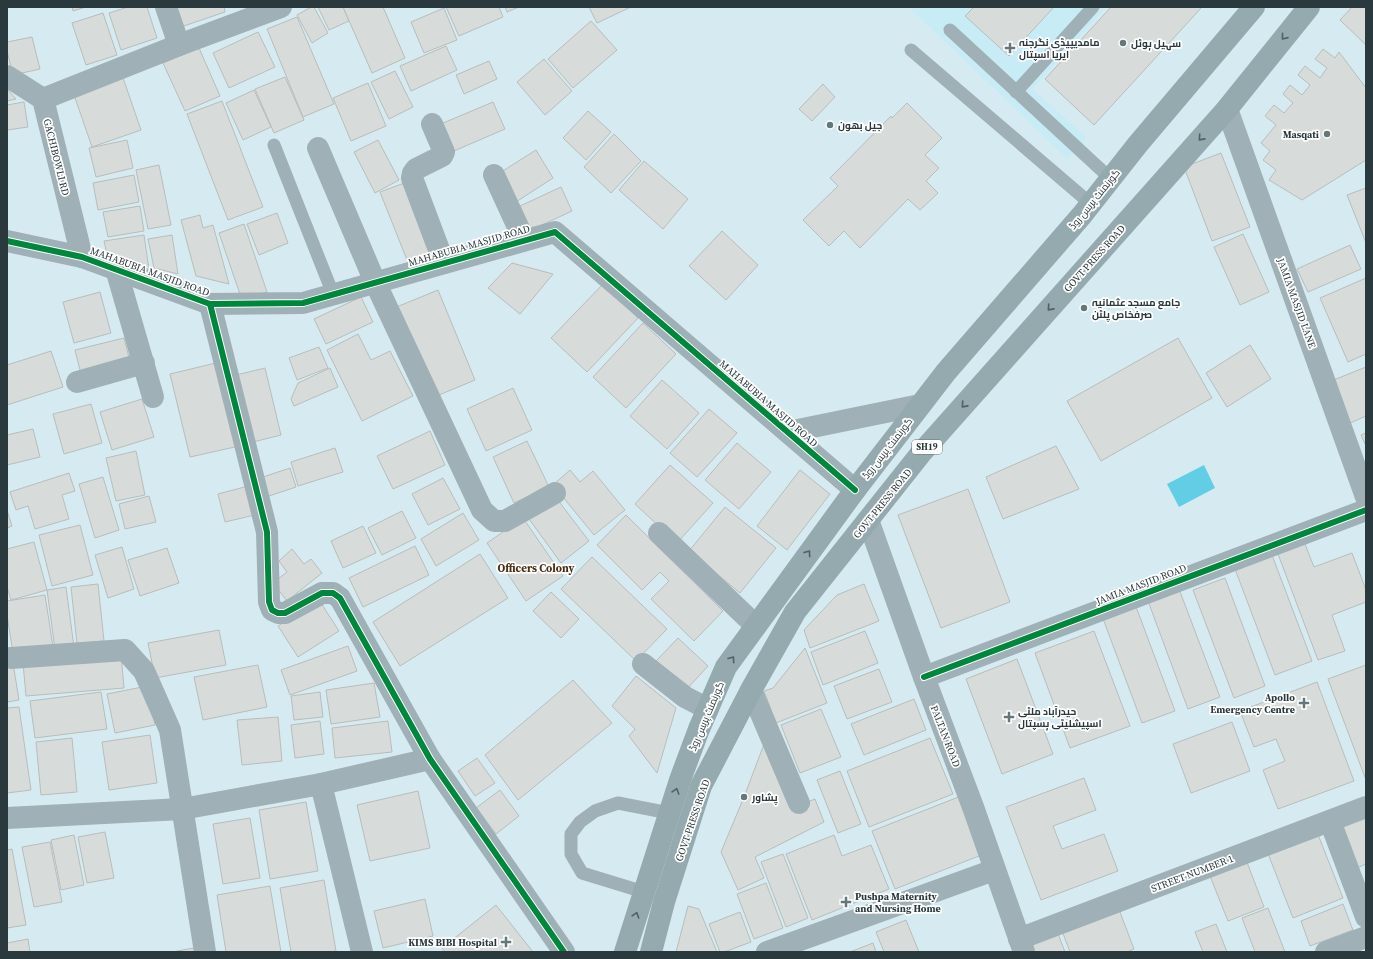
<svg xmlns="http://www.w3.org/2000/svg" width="1373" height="959" font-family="'Source Serif 4',Cairo,serif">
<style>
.built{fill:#c8ecf6}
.water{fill:#62cee6}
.building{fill:#d7dcda;stroke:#b8bdbb}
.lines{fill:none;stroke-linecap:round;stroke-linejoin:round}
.lane{stroke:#9fb0b6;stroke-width:13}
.street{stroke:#9fb0b6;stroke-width:22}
.primary{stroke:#95aaaf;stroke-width:22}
.cycleway-casing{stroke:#fff;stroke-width:8}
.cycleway{stroke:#00873e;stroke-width:6}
.oneway{stroke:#4f6165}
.poi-dot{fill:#66777c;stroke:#fff;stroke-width:1.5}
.labels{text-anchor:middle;stroke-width:3.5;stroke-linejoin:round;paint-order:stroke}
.shield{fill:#fff;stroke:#697477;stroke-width:1}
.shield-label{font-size:9px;font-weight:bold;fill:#29393d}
.poi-label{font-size:10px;font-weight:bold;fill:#29393d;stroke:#fff;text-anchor:start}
.street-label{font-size:10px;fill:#29393d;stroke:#fff}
.neighbourhood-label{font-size:11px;font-weight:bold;fill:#4a2c10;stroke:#fff}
</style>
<rect width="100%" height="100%" fill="#d6ebf1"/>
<path class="built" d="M909 7H1106L1033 89 1086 137 1078 149 1067 159Z"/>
<path class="water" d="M1204 465 1215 488 1179 507 1167 484Z"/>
<g class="building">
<path d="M72 7H86L73 11Z"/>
<path d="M128 7H147L157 38 121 50 109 13Z"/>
<path d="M171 7H224L225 12 178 28Z"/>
<path d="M311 7H314L328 33 312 43 297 15Z"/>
<path d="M318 7H343L349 21 329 30Z"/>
<path d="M343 7H383L405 58 372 73Z"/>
<path d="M446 7H499L503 17 459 36Z"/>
<path d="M505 7H519L507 12Z"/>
<path d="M589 7H631L597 23Z"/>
<path d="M974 7H1054L1009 56 965 16Z"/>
<path d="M1111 7H1202L1094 125 1045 79Z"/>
<path d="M1352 7H1366V45L1340 20Z"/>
<path d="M444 8 457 40 424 53 411 22Z"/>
<path d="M103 13 117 55 86 65 72 23Z"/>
<path d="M297 17 334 104 303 117 267 29Z"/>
<path d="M591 21 617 50 573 88 548 59Z"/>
<path d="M258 32 275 67 229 88 213 53Z"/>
<path d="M32 37 40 69 13 75 7 51V42Z"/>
<path d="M446 46 457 70 411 91 400 66Z"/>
<path d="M199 48 220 96 185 111 163 63Z"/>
<path d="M1323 49 1335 58 1339 52 1366 88V160L1302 200 1269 180 1276 170 1263 160 1270 151 1261 143 1276 125 1265 116 1274 105 1284 113 1293 103 1283 94 1290 85 1302 95 1310 85 1298 75 1305 66 1320 78 1327 68 1315 59Z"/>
<path d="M544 59 572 91 545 115 517 82Z"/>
<path d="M489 61 497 79 464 94 456 75Z"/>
<path d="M395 71 413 107 389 119 371 82Z"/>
<path d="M122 75 141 130 92 147 73 92Z"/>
<path d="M285 77 304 120 274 133 255 89Z"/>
<path d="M368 83 386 126 351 141 333 98Z"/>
<path d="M823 84 835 97 812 121 799 109Z"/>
<path d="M7 89 16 99 7 101Z"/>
<path d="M254 90 271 127 243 140 226 103Z"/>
<path d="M222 101 263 207 228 220 187 114Z"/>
<path d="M24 102 28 127 7 130V105Z"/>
<path d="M493 102 505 129 447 154 436 126Z"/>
<path d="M907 103 942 138 925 155 939 168 926 181 938 193 920 210 908 199 860 248 844 231 829 246 803 220 838 186 830 178 891 116 892 118Z"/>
<path d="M588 111 611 132 586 160 563 138Z"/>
<path d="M614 134 641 161 611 193 584 167Z"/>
<path d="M127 140 133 168 96 177 89 148Z"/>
<path d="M378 140 399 180 375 193 354 152Z"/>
<path d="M536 150 553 178 516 202 498 174Z"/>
<path d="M1221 153 1250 227 1212 241 1184 167Z"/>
<path d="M644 161 688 199 663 229 619 190Z"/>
<path d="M159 165 171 225 148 229 136 170Z"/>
<path d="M134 175 139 202 98 210 93 183Z"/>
<path d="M407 182 436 254 409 265 380 192Z"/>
<path d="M561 187 572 211 531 230 520 206Z"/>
<path d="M1366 188V243L1347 195Z"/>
<path d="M140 206 144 231 108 237 103 212Z"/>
<path d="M277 213 288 243 259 255 247 224Z"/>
<path d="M200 215 203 228 213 225 229 284 196 276 181 220Z"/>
<path d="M244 224 267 292 242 300 219 233Z"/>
<path d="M722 231 758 265 726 300 689 266Z"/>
<path d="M1243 234 1269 292 1240 305 1214 247Z"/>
<path d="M144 235 149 269 108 258 104 241Z"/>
<path d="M172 235 178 274 154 268 148 239Z"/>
<path d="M1350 245 1361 269 1308 292 1297 269Z"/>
<path d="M512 263 553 274 520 314 488 288Z"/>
<path d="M1366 278V354L1348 362 1320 298Z"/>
<path d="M603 284 638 318 587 372 551 338Z"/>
<path d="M438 290 475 380 432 398 394 308Z"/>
<path d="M100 292 111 333 74 343 63 302Z"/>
<path d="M361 297 373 322 326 344 314 319Z"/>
<path d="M643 323 676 354 626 408 593 377Z"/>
<path d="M358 334 371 360 390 351 413 396 362 421 327 350Z"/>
<path d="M124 338 130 361 81 374 75 350Z"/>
<path d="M1178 338 1212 398 1101 461 1067 401Z"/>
<path d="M1250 345 1271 379 1227 407 1206 373Z"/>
<path d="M319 347 328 368 297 380 289 358Z"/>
<path d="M51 351 63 387 7 405V365Z"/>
<path d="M224 361 244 445 190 457 170 374Z"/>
<path d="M1366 367V416L1348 424 1331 381Z"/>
<path d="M265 368 281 435 249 443 232 376Z"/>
<path d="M330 368 338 387 294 406 291 399 298 383Z"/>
<path d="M662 380 699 413 667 449 630 416Z"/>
<path d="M513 388 532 430 486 451 467 409Z"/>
<path d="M142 399 154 437 112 450 100 412Z"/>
<path d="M91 404 102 443 64 454 53 414Z"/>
<path d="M709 409 737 433 697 477 670 453Z"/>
<path d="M33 429 40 457 7 465V435Z"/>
<path d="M430 431 445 465 393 489 377 456Z"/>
<path d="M1366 433V446L1361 435Z"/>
<path d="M527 441 549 487 514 503 493 457Z"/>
<path d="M737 443 771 472 739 509 705 480Z"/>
<path d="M1056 446 1079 489 1003 519 986 477Z"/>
<path d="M335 448 343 472 298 486 291 462Z"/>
<path d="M136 451 145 495 116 501 106 458Z"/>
<path d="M670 465 713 503 677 543 635 504Z"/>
<path d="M290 468 296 487 266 497 260 478Z"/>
<path d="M570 470 580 482 593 471 625 510 594 535 553 485Z"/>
<path d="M800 470 830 494 787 550 757 526Z"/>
<path d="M69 473 75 491 62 495 69 519 35 529 28 506 16 510 10 492Z"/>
<path d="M103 477 119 530 95 538 79 484Z"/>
<path d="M443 478 460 509 428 525 412 494Z"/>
<path d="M252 485 259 514 225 522 218 494Z"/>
<path d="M968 489 1010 602 941 628 898 515Z"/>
<path d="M149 496 156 522 125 529 119 504Z"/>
<path d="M557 499 589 541 561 563 529 519Z"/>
<path d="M725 507 776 548 740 593 689 551Z"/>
<path d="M7 510 12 526 7 528Z"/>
<path d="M402 511 416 538 382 555 368 528Z"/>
<path d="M463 513 479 540 436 566 421 539Z"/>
<path d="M626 515 723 611 694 641 651 599 669 581 660 572 642 590 597 545Z"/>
<path d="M523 518 563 576 526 601 487 543Z"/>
<path d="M80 525 93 575 52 586 39 535Z"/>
<path d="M363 526 376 553 343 568 331 541Z"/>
<path d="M34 542 47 590 11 600 7 587V549Z"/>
<path d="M1305 544 1314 567 1352 553 1366 590V602L1332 615 1345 651 1318 660 1278 554Z"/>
<path d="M415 546 429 575 363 607 349 578Z"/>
<path d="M122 547 134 589 108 598 95 555Z"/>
<path d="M167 548 179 583 140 596 128 560Z"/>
<path d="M292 549 304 564 311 559 322 573 287 601 273 583 287 572 279 561Z"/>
<path d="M480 554 508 598 400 666 373 622Z"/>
<path d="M1272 555 1312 661 1275 675 1235 569Z"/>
<path d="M592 557 667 629 636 661 561 589Z"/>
<path d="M1225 578 1265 686 1234 698 1193 590Z"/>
<path d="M98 584 104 641 77 644 71 587Z"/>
<path d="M864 584 879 621 810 648 804 630 837 595Z"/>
<path d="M66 587 74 647 55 649 47 590Z"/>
<path d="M1179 589 1220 697 1188 709 1148 601Z"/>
<path d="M551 592 579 619 561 638 533 611Z"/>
<path d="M45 595 53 647 13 653 7 615V601Z"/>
<path d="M319 600 339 631 298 657 278 626Z"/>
<path d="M1135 604 1175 711 1142 723 1102 616Z"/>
<path d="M219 630 226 665 155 678 148 643Z"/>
<path d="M865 631 878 663 823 685 811 652Z"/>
<path d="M1094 631 1130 726 1070 748 1035 653Z"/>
<path d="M678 638 708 666 686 690 656 661Z"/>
<path d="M348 646 357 671 290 695 281 670Z"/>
<path d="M805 648 827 703 776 723 764 691 773 688Z"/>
<path d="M121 654 124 688 26 696 23 663Z"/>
<path d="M1017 659 1053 754 1002 774 966 679Z"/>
<path d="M13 663 19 700 7 702V664Z"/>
<path d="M258 665 267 707 203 720 194 677Z"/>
<path d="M1366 665V780L1328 679Z"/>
<path d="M879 669 892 702 847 719 834 686Z"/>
<path d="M636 676 676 708 657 773 629 736 635 729 612 706Z"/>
<path d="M573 680 612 723 518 800 485 755Z"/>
<path d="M1317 682 1354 781 1278 809 1263 770 1285 761 1276 739 1254 747 1240 711Z"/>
<path d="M374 683 380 717 331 724 326 690Z"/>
<path d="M147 686 155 725 115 733 107 694Z"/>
<path d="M101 692 107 729 35 738 30 701Z"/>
<path d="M320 692 323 717 294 720 291 696Z"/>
<path d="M914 699 926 730 864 755 851 724Z"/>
<path d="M19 707 31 790 7 793V708Z"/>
<path d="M821 709 841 757 800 773 781 725Z"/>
<path d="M278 717 282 761 242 765 237 720Z"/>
<path d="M320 721 324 754 295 758 291 725Z"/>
<path d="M388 721 392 752 335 758 332 728Z"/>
<path d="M1232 722 1250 771 1191 793 1173 744Z"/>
<path d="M150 735 157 783 109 790 102 742Z"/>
<path d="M72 738 77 792 41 795 36 742Z"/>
<path d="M930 738 953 794 869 827 847 771Z"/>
<path d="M766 739 793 808 815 799 824 822 755 857 764 878 738 890 721 852 744 797Z"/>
<path d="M477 758 495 783 475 796 458 771Z"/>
<path d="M840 771 861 824 838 833 817 780Z"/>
<path d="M1084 778 1096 810 1053 826 1062 849 1104 834 1118 871 1041 900 1006 807Z"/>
<path d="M500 790 519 816 496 834 476 808Z"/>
<path d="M418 791 430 848 370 861 357 805Z"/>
<path d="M961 796 984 854 895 889 872 831Z"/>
<path d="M306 802 318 871 270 879 259 810Z"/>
<path d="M250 818 260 878 223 884 213 824Z"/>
<path d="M1366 818V864L1357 868 1341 827Z"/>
<path d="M105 832 114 878 87 883 78 837Z"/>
<path d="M1317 832 1343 898 1293 918 1267 851Z"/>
<path d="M74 835 84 885 61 890 51 840Z"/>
<path d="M834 835 842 856 871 845 889 889 812 920 786 854Z"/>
<path d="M50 842 62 902 34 907 22 847Z"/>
<path d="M12 849 26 925 7 928V850Z"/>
<path d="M783 854 808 918 786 927 761 862Z"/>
<path d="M1245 857 1264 907 1228 921 1208 871Z"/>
<path d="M324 880 336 951 328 952H291L280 888Z"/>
<path d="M766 883 783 928 754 939 737 894Z"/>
<path d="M270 886 281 952H226L217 895Z"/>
<path d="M425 899 433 936 383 948 374 911Z"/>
<path d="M1343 904 1353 930 1310 946 1301 921Z"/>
<path d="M496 905 533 952H445L442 948Z"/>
<path d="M688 906 699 909 717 952H676Z"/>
<path d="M1118 907 1134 949 1127 952H1070L1061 928Z"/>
<path d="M1268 908 1285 952H1255L1242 918Z"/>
<path d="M740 912 751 942 724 952H720L709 924Z"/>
<path d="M906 920 919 952H884L876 932Z"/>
<path d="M1216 924 1227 952H1203L1195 932Z"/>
<path d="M1057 931 1065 952H1030L1026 943Z"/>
<path d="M28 939 30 952H7V943Z"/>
<path d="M873 943 876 952H850Z"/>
<path d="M199 947 200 952H172Z"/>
</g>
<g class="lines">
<g class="lane">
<path d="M950 30 1111 179"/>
<path d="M911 50 1091 204"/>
<path d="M1016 92 1093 7"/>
<path d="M274 145 333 294"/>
<path d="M644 892 582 873 571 854V834L580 822 595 811 618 803 669 813"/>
</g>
<g class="street">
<path d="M166 7 179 45"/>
<path d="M7 76 43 99 82 257"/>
<path d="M43 99 179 45 281 7"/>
<path d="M1227 109 1366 497"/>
<path d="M432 124 444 152 442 156 416 169 413 173 412 178 444 263"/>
<path d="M318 148 375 282 482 510 494 521H505L555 493"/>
<path d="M494 175 524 240"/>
<path d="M7 241 82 257 210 304 303 303 555 232 855 490"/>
<path d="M116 269 153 397"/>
<path d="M210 304 267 532 269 602 272 610 278 613H285L322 593H333L340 598 430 759 564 952"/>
<path d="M77 382 144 363"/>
<path d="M788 432 920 405"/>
<path d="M868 520 924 677 973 807 1024 952"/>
<path d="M659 533 756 626"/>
<path d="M11 658 125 650 144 671 170 730 205 952"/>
<path d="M643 664 685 697 708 709"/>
<path d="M924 677 1366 510"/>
<path d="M751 690 799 803"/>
<path d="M321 784 362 952"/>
<path d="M7 818 182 809 321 784 430 759"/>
<path d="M1330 821 1366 917"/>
<path d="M1019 939 1366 807"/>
<path d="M767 952 994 870"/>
<path d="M1326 952 1366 937"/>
</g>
<g class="primary">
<path d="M625 952 680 780 699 729 726 667 855 490 946 372 1082 215 1138 144 1254 7"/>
<path d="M651 952 664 902 701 786 751 690 795 612 922 452 1227 109 1309 7"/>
</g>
<defs>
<g id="cycleway">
<path d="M7 241 82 257 210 304 303 303 555 232 855 490"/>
<path d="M210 304 267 532 269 602 272 610 278 613H285L322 593H333L340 598 430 759 564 952"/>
<path d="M924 677 1366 510"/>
</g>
</defs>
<use href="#cycleway" class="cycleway-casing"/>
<use href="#cycleway" class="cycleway"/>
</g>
<defs><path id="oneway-chevron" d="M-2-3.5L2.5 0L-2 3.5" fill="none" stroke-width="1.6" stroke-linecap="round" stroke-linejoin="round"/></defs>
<g class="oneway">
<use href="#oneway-chevron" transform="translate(1284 37) rotate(129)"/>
<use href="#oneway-chevron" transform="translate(1201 138) rotate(132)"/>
<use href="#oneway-chevron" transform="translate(1050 308) rotate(132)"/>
<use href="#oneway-chevron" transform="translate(964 405) rotate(132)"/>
<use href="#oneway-chevron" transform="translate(808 553) rotate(-54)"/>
<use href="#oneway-chevron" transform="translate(732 659) rotate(-54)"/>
<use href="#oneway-chevron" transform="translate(676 791) rotate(-73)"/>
<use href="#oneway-chevron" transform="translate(636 915) rotate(-72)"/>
</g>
<g class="poi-dot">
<circle cx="1123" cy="43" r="4"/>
<path d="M1008 42h4v4h4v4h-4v4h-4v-4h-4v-4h4z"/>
<circle cx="830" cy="125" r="4"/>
<circle cx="1327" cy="134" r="4"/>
<circle cx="1084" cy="308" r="4"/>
<path d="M1302 697h4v4h4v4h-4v4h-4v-4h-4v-4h4z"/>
<path d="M1007 711h4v4h4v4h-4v4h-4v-4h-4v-4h4z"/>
<circle cx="744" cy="797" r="4"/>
<path d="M844 896h4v4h4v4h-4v4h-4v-4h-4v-4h4z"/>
<path d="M504 936h4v4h4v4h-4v4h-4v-4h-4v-4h4z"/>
</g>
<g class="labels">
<rect class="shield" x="912" y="440" width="30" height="14" rx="3"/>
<g class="shield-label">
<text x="927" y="450">SH19</text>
</g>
<g class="poi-label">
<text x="1019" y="46">مامدیپیڈی نگرجنہ<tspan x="1019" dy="12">ایریا اسپتال</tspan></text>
<text x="1131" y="47">سہیل ہوٹل</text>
<text x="838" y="129">جیل بھون</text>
<text x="1319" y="138" text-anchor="end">Masqati</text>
<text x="1092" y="306">جامع مسجد عثمانیہ<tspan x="1092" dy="12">صرفخاص پلٹن</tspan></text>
<text x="1295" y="701" text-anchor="end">Apollo<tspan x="1295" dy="12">Emergency Centre</tspan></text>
<text x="1018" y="715">حیدرآباد ملٹی<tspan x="1018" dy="12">اسپیشلیٹی ہسپتال</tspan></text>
<text x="752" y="801">پشاور</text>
<text x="855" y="900">Pushpa Maternity<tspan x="855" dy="12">and Nursing Home</tspan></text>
<text x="497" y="946" text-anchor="end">KIMS BIBI Hospital</text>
</g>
<g class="street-label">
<text transform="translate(57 157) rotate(76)" y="4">GACHIBOWLI RD</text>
<text transform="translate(1094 199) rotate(-51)" y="4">گورنمنٹ پریس روڈ</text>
<text transform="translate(469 245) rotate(-16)" y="4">MAHABUBIA MASJID ROAD</text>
<text transform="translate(1094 258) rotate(-48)" y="4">GOVT PRESS ROAD</text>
<text transform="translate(150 271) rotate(20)" y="4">MAHABUBIA MASJID ROAD</text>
<text transform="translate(1297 303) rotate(70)" y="4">JAMIA MASJID LANE</text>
<text transform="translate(769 403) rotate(41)" y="4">MAHABUBIA MASJID ROAD</text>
<text transform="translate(887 448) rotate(-52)" y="4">گورنمنٹ پریس روڈ</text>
<text transform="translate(882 503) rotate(-51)" y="4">GOVT PRESS ROAD</text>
<text transform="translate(1141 584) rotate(-21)" y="4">JAMIA MASJID ROAD</text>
<text transform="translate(706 716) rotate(-67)" y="4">گورنمنٹ پریس روڈ</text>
<text transform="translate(946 736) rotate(69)" y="4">PALTAN ROAD</text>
<text transform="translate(692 820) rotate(-71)" y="4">GOVT PRESS ROAD</text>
<text transform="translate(1192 873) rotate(-21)" y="4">STREET NUMBER 1</text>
</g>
<g class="neighbourhood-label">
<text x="536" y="572">Officers Colony</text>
</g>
</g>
<rect width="1373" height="959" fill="none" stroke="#29393d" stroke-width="16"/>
</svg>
